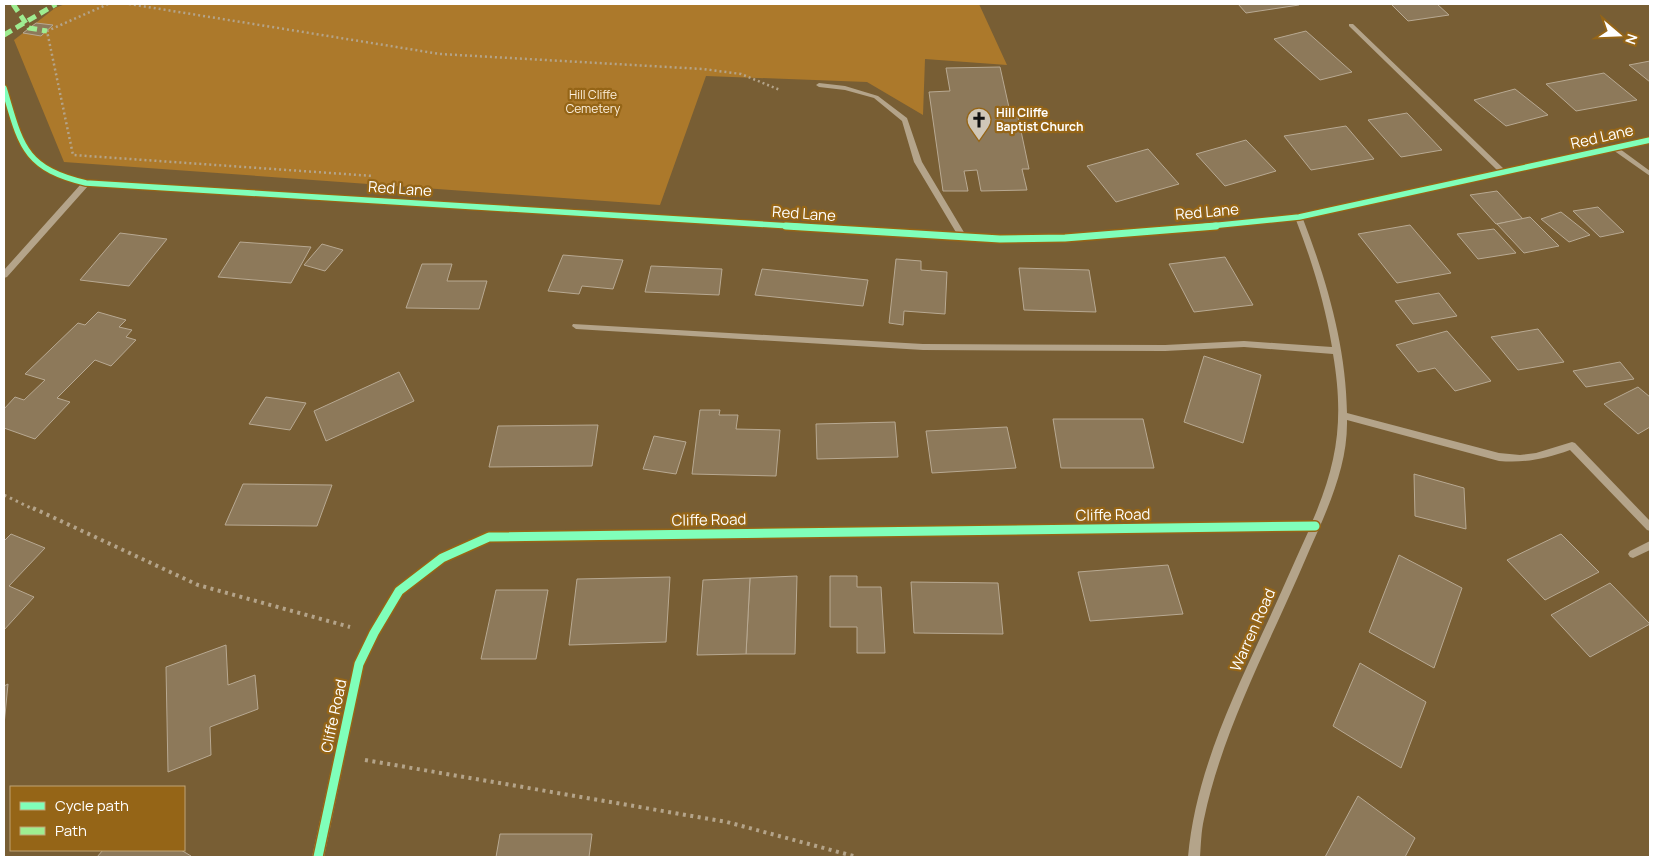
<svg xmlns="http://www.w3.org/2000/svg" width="1654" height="861" font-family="Manrope,sans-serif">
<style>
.green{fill:#ac792b}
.building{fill:#8d795a;stroke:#b8a992}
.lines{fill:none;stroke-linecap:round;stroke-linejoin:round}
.path-far2{stroke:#b4a48a;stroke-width:2.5;stroke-dasharray:2 3;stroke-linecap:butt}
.path-far1{stroke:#b4a48a;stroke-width:3;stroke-dasharray:2.5 4;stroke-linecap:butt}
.path{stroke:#b4a48a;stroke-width:4;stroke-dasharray:3 4.5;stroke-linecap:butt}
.minor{fill:#b4a48a;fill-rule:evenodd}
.quiet{stroke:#9fed91;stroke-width:5;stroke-dasharray:9 5;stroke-linecap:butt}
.cycleway-far2-casing{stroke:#956517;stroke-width:8}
.cycleway-far1-casing{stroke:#956517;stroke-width:10}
.cycleway-casing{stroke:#956517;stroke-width:12}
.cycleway-far2{stroke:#80ffba;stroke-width:5.5}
.cycleway-far1{stroke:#80ffba;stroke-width:7}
.cycleway{stroke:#80ffba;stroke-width:9}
.labels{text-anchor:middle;stroke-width:4.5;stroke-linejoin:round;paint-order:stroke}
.far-park-label{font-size:12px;fill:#fdf0dd;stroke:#956517}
.far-poi-label{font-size:12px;font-weight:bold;fill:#fff;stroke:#956517;text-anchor:start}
.street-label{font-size:15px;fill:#fff;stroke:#956517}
</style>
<rect width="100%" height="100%" fill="#785e34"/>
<path class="green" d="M65 4H979L1007 65 925 59 923 115 867 82 706 76 660 205 64 162 14 40 55 8Z"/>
<g class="building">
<path d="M1238 4H1298L1299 5 1246 13Z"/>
<path d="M1391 4H1437L1449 15 1408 21Z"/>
<path d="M36 23 53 25 41 36 23 33Z"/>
<path d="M1306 31 1352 72 1320 80 1274 39Z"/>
<path d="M1650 61V82L1629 65Z"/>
<path d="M1000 67 1010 112H1017L1029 169H1022L1027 190 981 191 977 170 964 171 968 191H943L929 92 950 91 946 68Z"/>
<path d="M1604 73 1637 100 1576 111 1546 84Z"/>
<path d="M1515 89 1548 115 1506 126 1474 100Z"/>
<path d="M1407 113 1442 150 1401 157 1368 120Z"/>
<path d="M1346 126 1374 159 1311 170 1284 136Z"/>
<path d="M1246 140 1276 171 1225 186 1196 154Z"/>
<path d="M1148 149 1179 184 1116 202 1087 166Z"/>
<path d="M1497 191 1523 219 1496 224 1470 195Z"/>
<path d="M1598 207 1624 232 1600 237 1573 211Z"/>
<path d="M1561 212 1590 235 1569 242 1541 219Z"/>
<path d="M1530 217 1559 246 1524 253 1497 224Z"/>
<path d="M1410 225 1451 273 1397 283 1358 234Z"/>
<path d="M1494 229 1516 253 1478 259 1457 234Z"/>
<path d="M120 233 167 239 129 286 80 280Z"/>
<path d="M240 242 311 247 291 283 218 277Z"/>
<path d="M322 244 343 250 325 271 304 265Z"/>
<path d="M563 255 623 260 613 289 582 286 579 294 548 291Z"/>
<path d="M1225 257 1253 305 1194 312 1169 264Z"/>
<path d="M896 259 921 261V270L947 272 945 314 904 311 903 325 889 323Z"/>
<path d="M422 264H452L447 281H487L479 309 406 308Z"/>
<path d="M651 266 722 269 719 295 645 292Z"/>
<path d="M1019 268 1089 270 1096 312 1024 310Z"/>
<path d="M762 269 868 280 863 306 755 295Z"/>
<path d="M1439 293 1457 316 1413 324 1395 301Z"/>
<path d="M98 312 126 320 119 327 132 330 126 337 136 340 111 366 95 360 57 398 70 402 35 439 4 428V409L15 397 24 400 45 380 25 374 78 323 85 325Z"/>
<path d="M1538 329 1564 362 1518 370 1491 337Z"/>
<path d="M1447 331 1491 381 1455 391 1435 368 1418 372 1396 345Z"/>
<path d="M1204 356 1261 375 1243 443 1184 422Z"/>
<path d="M1620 362 1634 379 1586 387 1573 371Z"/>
<path d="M399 372 414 401 326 441 314 411Z"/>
<path d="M1638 387 1650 397V427L1638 434 1604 404Z"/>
<path d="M266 397 306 403 290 430 249 424Z"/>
<path d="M700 410H720L719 415H738L736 429 780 430 776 476 692 474Z"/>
<path d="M1053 419H1143L1154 468H1061Z"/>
<path d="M895 422 898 457 817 459 816 424Z"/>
<path d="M598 425 592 466 489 467 498 426Z"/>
<path d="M1007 427 1016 468 932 473 926 431Z"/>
<path d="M654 436 686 442 676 474 643 469Z"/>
<path d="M1414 474 1464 488 1466 529 1415 516Z"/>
<path d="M243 484 332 485 317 526 225 525Z"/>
<path d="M11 534 45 548 9 586 34 597 4 630V541Z"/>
<path d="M1561 534 1599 572 1545 600 1507 560Z"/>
<path d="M1399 555 1462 588 1434 668 1369 632Z"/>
<path d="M1168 565 1183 614 1090 621 1078 572Z"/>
<path d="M797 576 795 654H746L750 578Z"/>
<path d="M830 576H857V587H881L885 653H857V627H830Z"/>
<path d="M670 577 666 642 569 645 577 579Z"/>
<path d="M750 578 746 654 697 655 703 580Z"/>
<path d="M911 582 998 583 1003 634 914 633Z"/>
<path d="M1610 583 1650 624 1590 657 1551 615Z"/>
<path d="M496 590H548L536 659H481Z"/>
<path d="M226 645 228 685 255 675 258 709 210 727 211 755 168 772 166 667Z"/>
<path d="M1360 663 1426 702 1401 768 1333 726Z"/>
<path d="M8 684 4 725V686Z"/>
<path d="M1358 796 1415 838 1405 857H1325Z"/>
<path d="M500 834H592L589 857H496Z"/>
<path d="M103 850H181L191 856 189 857H97Z"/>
</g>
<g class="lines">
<g class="path-far2">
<path d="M108 4 47 31 73 155 373 176"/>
<path d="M129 4 440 54 703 69 741 74 780 90"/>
</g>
<path class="path-far1" d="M4 495 35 510"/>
<g class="path">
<path d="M33 508 198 585 350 627"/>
<path d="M365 760 727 822 857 857"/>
</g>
<g class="minor">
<path d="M1349 24H1353L1505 170 1650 138V142L1620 149 1650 171V176L1613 150 1303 219C1327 281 1346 346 1347 413L1499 453 1520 455 1536 453 1572 442 1575 443 1650 521V531L1647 530 1570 450C1545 459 1526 463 1499 461L1347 420C1348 469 1325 514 1306 558 1270 643 1223 728 1204 819 1201 832 1201 845 1200 857H1188C1195 778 1229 705 1262 634 1278 600 1293 565 1309 530L490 541 445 561 402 594 378 636 364 665 324 857H312L354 664 370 630 396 588 439 555 486 534 489 533 1312 522C1338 462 1344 419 1333 354L1244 347 1165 351 923 350 576 329 572 326 573 324 923 344 1165 345 1244 341 1332 347C1325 304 1312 261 1296 220 1198 230 1099 240 1000 242L88 186 7 277 4 278V270L81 184C40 174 23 161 10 120 7 108 3 98 4 86L7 88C24 142 26 166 86 181L957 234 914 162 902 121 874 98 845 90 819 87 816 85 819 83 845 86 878 96 907 118 922 162 965 234 1000 236 1065 235 1215 223 1299 214 1498 171 1349 26Z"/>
<path d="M1650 541V550L1633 558 1630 557 1628 554 1630 551Z"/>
</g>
<g class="quiet">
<path d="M13 4 29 28 47 31"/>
<path d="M4 35 56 4"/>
</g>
<defs>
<g id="cycleway-far2">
<path d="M4 88C21 145 23 168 86 183L807 227"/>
<path d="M1200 227 1299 217 1650 140"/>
</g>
<path id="cycleway-far1" d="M786 226 1000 239 1065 238 1216 226"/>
<path id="cycleway" d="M318 857 359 664 374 633 399 591 442 558 489 537 1315 526"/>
</defs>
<use href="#cycleway-far2" class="cycleway-far2-casing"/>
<use href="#cycleway-far1" class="cycleway-far1-casing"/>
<use href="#cycleway" class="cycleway-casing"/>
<use href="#cycleway-far2" class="cycleway-far2"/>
<use href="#cycleway-far1" class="cycleway-far1"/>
<use href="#cycleway" class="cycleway"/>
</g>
<defs>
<symbol id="church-pin" viewBox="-11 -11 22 30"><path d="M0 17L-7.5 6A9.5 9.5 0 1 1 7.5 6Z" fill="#d0c7b8" stroke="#956517"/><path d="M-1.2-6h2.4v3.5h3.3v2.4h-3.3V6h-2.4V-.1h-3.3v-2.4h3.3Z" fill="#111"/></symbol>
</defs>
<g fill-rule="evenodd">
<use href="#church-pin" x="965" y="106" width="28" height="38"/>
</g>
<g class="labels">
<g class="far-park-label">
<text x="593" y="99">Hill Cliffe<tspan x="593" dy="14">Cemetery</tspan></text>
</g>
<g class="far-poi-label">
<text x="996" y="117">Hill Cliffe<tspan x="996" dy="14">Baptist Church</tspan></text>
</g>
<g class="street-label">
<text transform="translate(1602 137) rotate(-13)" y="5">Red Lane</text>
<text transform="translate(400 189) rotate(4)" y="5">Red Lane</text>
<text transform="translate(1207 212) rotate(-5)" y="5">Red Lane</text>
<text transform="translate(804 214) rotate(4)" y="5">Red Lane</text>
<text transform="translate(1113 515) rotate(-1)" y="5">Cliffe Road</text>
<text transform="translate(709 520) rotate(-1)" y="5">Cliffe Road</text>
<text transform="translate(1253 630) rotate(-66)" y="5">Warren Road</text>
<text transform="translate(334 716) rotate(-78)" y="5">Cliffe Road</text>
</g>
</g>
<rect width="1654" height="861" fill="none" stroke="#ffffff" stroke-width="10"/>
<rect x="10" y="786" width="175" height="65" fill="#956517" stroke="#bfa374"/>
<rect x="20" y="802" width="25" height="8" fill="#80ffba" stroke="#bfa374"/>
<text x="55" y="811" font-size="15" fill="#ffffff">Cycle path</text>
<rect x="20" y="827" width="25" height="8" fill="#9fed91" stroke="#bfa374"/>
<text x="55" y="836" font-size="15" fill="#ffffff">Path</text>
<g transform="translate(1619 35) rotate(109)" stroke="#956517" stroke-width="4" paint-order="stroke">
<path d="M0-4L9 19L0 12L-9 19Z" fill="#ffffff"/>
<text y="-8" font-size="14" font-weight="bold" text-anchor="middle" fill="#ffffff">N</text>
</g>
</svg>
